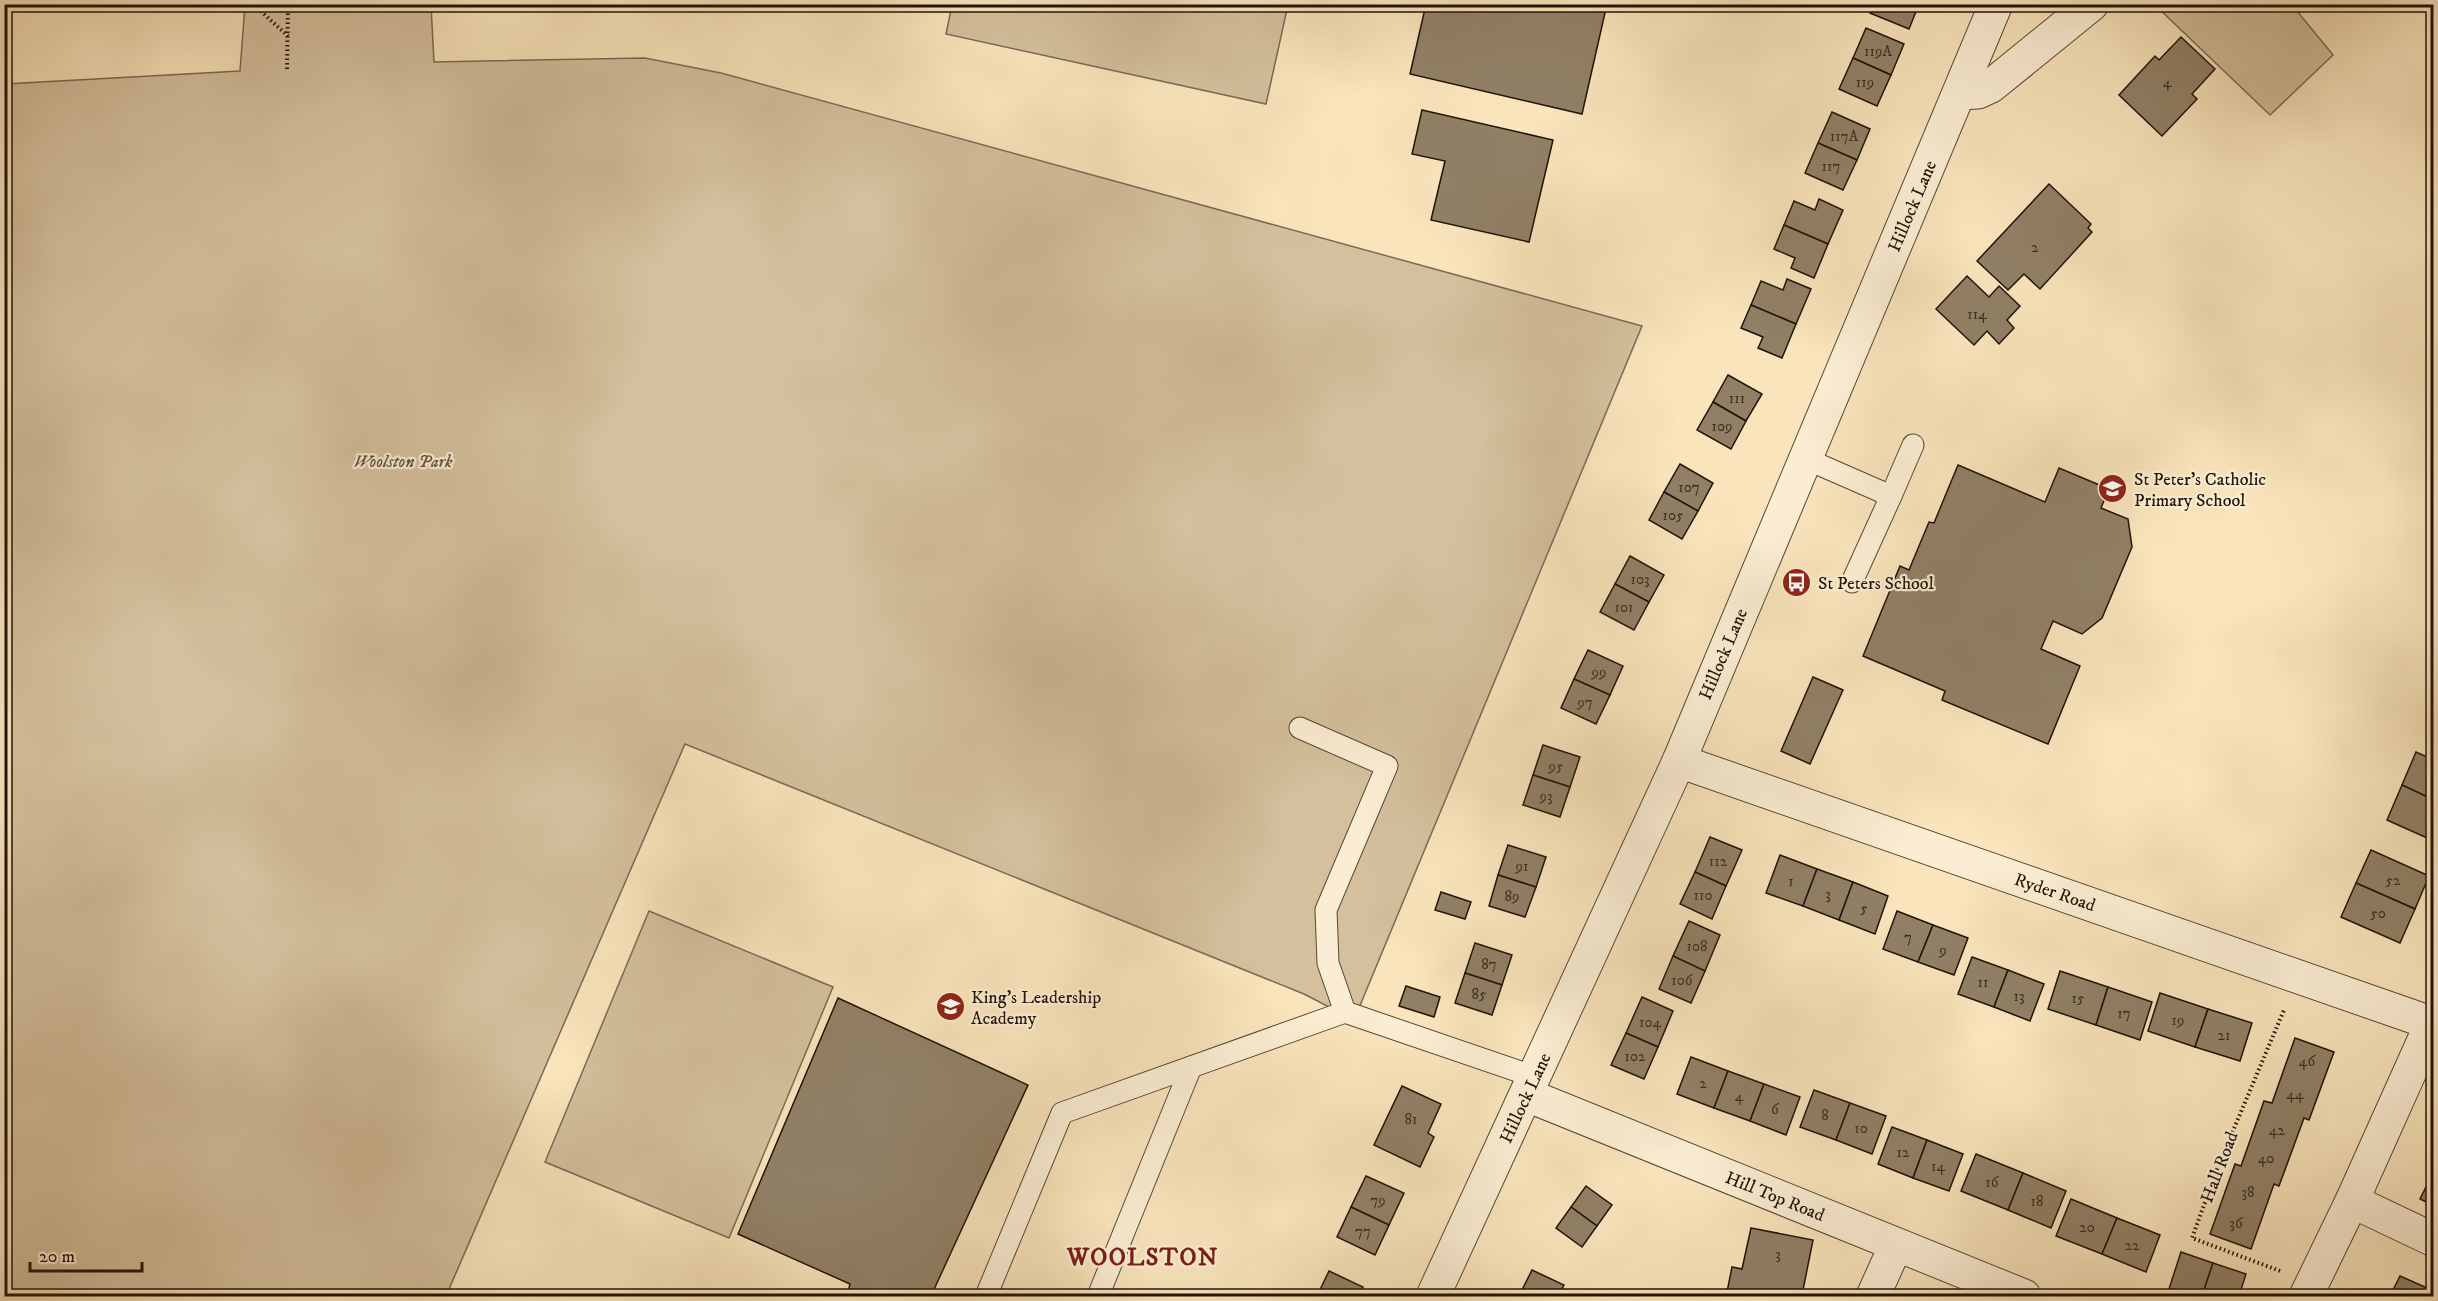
<svg xmlns="http://www.w3.org/2000/svg" width="2438" height="1301" font-family="'IM FELL DW Pica',serif">
<style>
.green{fill:#d4c09d;stroke:#7a6a53;stroke-width:1.5}
.building{fill:#918066;stroke:#201309;stroke-width:1.5}
.lines{fill:none;stroke-linecap:round;stroke-linejoin:round}
.service-casing{stroke:#564736;stroke-width:23}
.minor-casing{stroke:#564736;stroke-width:35}
.tertiary-casing{stroke:#564736;stroke-width:35}
.path{stroke:#201309;stroke-width:4;stroke-dasharray:1.5 3;stroke-linecap:butt}
.service{stroke:#fbedd3;stroke-width:21}
.minor{stroke:#fbedd3;stroke-width:33}
.tertiary{stroke:#fbedd3;stroke-width:33}
.labels{text-anchor:middle;stroke-width:4.5;stroke-linejoin:round;paint-order:stroke}
.number-label{font-size:15px;fill:#3c2e20}
.street-label{font-size:18px;fill:#201309;stroke:#fbedd3}
.park-label{font-size:18px;font-style:italic;fill:#5f503d;stroke:#fbedd3}
.poi-label{font-size:18px;fill:#201309;stroke:#fbedd3;text-anchor:start}
.district-label{font-size:24px;font-weight:bold;letter-spacing:1.5px;fill:#7a1f14;stroke:#fbedd3}
</style>
<rect width="100%" height="100%" fill="#f9e4bb"/>
<filter id="stains"><feTurbulence type="fractalNoise" baseFrequency=".00333" numOctaves="4"/><feColorMatrix values="0 0 0 0 .2 0 0 0 0 .09 0 0 0 0 .02 0 0 0 .5 -.17"/></filter>
<radialGradient id="worn" r=".72"><stop offset=".6" stop-color="#630" stop-opacity="0"/><stop offset="1" stop-color="#630" stop-opacity=".3"/></radialGradient>
<g class="green">
<path d="M245 5H431L434 62 645 58 721 73 1642 326 1354 1020 1304 994 685 744 446 1296H5V84L240 71Z"/>
<path d="M952 5V4L1288 5 1266 104 946 34Z"/>
<path d="M2155 5H2292L2333 55 2270 115Z"/>
<path d="M649 911 833 987 729 1238 545 1162Z"/>
</g>
<g class="building">
<path d="M4 4H25V9L4 10Z"/>
<path d="M52 4H87L88 6 53 8Z"/>
<path d="M1426 4H1607L1582 114 1410 74Z"/>
<path d="M1874 4H1919L1909 29 1870 13Z"/>
<path d="M1866 28 1904 44 1891 75 1853 58Z"/>
<path d="M2181 37 2215 69 2192 94 2197 99 2162 136 2119 95 2155 56 2159 60Z"/>
<path d="M1853 58 1891 75 1877 106 1839 89Z"/>
<path d="M1422 110 1553 140 1529 242 1431 220 1445 161 1412 154Z"/>
<path d="M1832 112 1870 129 1857 160 1818 143Z"/>
<path d="M1818 143 1857 160 1843 190 1805 173Z"/>
<path d="M2049 184 2091 224 2088 228 2092 232 2040 289 2024 274 2008 290 1977 261Z"/>
<path d="M1819 199 1843 210 1828 244 1784 225 1794 201 1815 210Z"/>
<path d="M1784 225 1828 244 1814 278 1791 268 1795 258 1774 249Z"/>
<path d="M1967 276 1989 297 1999 286 2020 306 2007 320 2014 328 1999 344 1987 331 1974 345 1936 309Z"/>
<path d="M1787 279 1811 289 1796 324 1751 305 1761 281 1783 290Z"/>
<path d="M1751 305 1796 324 1782 358 1758 348 1763 337 1741 328Z"/>
<path d="M1728 375 1762 394 1746 421 1713 402Z"/>
<path d="M1713 402 1746 421 1731 449 1697 430Z"/>
<path d="M1680 464 1713 483 1698 511 1664 492Z"/>
<path d="M1958 465 2045 502 2059 468 2109 489 2101 508 2128 519 2132 547 2102 618 2082 634 2053 621 2041 649 2080 666 2048 744 1942 700 1945 691 1863 656 1900 566 1909 570 1929 522 1934 523Z"/>
<path d="M1664 492 1698 511 1682 539 1649 520Z"/>
<path d="M1630 556 1664 575 1649 602 1615 584Z"/>
<path d="M1615 584 1649 602 1634 630 1600 612Z"/>
<path d="M1588 650 1623 666 1610 695 1574 679Z"/>
<path d="M1813 677 1843 690 1810 764 1781 751Z"/>
<path d="M1574 679 1610 695 1596 724 1561 708Z"/>
<path d="M1543 745 1580 757 1570 787 1533 775Z"/>
<path d="M2416 752 2434 760V800L2402 785Z"/>
<path d="M1533 775 1570 787 1560 817 1523 805Z"/>
<path d="M2402 785 2434 800V841L2387 820Z"/>
<path d="M1710 837 1742 850 1726 886 1695 872Z"/>
<path d="M1508 845 1546 857 1536 887 1498 875Z"/>
<path d="M2371 850 2429 876 2415 909 2356 883Z"/>
<path d="M1780 855 1817 869 1803 906 1766 893Z"/>
<path d="M1817 869 1853 882 1839 920 1803 906Z"/>
<path d="M1695 872 1726 886 1712 919 1680 904Z"/>
<path d="M1498 875 1536 887 1525 917 1489 906Z"/>
<path d="M1853 882 1888 896 1875 934 1839 920Z"/>
<path d="M2356 883 2415 909 2400 943 2341 917Z"/>
<path d="M1441 892 1471 902 1465 919 1435 910Z"/>
<path d="M1897 911 1933 925 1918 962 1883 949Z"/>
<path d="M1689 921 1720 935 1705 971 1673 956Z"/>
<path d="M1933 925 1968 938 1954 975 1918 962Z"/>
<path d="M1475 943 1512 955 1502 985 1465 973Z"/>
<path d="M1673 956 1705 971 1691 1003 1659 989Z"/>
<path d="M1972 957 2008 970 1994 1007 1958 994Z"/>
<path d="M2008 970 2044 984 2030 1021 1994 1007Z"/>
<path d="M2060 971 2108 987 2096 1025 2048 1009Z"/>
<path d="M1465 973 1502 985 1492 1015 1455 1003Z"/>
<path d="M1406 986 1440 997 1434 1017 1399 1006Z"/>
<path d="M2108 987 2152 1002 2140 1040 2096 1025Z"/>
<path d="M2160 993 2208 1009 2195 1047 2148 1031Z"/>
<path d="M1642 997 1673 1011 1658 1047 1626 1033Z"/>
<path d="M838 998 1028 1085 931 1296H847L850 1284 738 1234Z"/>
<path d="M2208 1009 2252 1023 2240 1061 2195 1047Z"/>
<path d="M1626 1033 1658 1047 1644 1079 1611 1065Z"/>
<path d="M2295 1038 2334 1052 2309 1120 2304 1118 2279 1186 2274 1184 2251 1249 2210 1234 2235 1164 2241 1166 2264 1101 2272 1103Z"/>
<path d="M1691 1057 1728 1071 1714 1108 1677 1094Z"/>
<path d="M1728 1071 1764 1084 1750 1121 1714 1108Z"/>
<path d="M1764 1084 1800 1097 1786 1135 1750 1121Z"/>
<path d="M1402 1086 1441 1104 1428 1133 1434 1137 1420 1167 1374 1145Z"/>
<path d="M1814 1090 1850 1103 1836 1140 1800 1127Z"/>
<path d="M1850 1103 1886 1116 1872 1154 1836 1140Z"/>
<path d="M1892 1127 1927 1140 1913 1178 1878 1164Z"/>
<path d="M1927 1140 1963 1154 1949 1191 1913 1178Z"/>
<path d="M1976 1154 2023 1173 2008 1210 1961 1191Z"/>
<path d="M2434 1171V1206L2420 1199Z"/>
<path d="M2023 1173 2066 1191 2051 1228 2008 1210Z"/>
<path d="M1366 1176 1404 1193 1389 1225 1351 1207Z"/>
<path d="M1586 1186 1612 1205 1597 1226 1571 1207Z"/>
<path d="M2071 1199 2117 1218 2102 1254 2056 1236Z"/>
<path d="M1351 1207 1389 1225 1375 1255 1337 1237Z"/>
<path d="M1571 1207 1597 1226 1582 1247 1556 1228Z"/>
<path d="M2117 1218 2160 1235 2146 1272 2102 1254Z"/>
<path d="M1751 1228 1813 1240 1802 1295 1749 1296 1727 1292 1732 1267 1742 1269Z"/>
<path d="M2181 1252 2213 1263 2202 1296H2191L2169 1289Z"/>
<path d="M2213 1263 2246 1274 2239 1296H2202Z"/>
<path d="M1532 1270 1564 1285 1558 1296H1519Z"/>
<path d="M1329 1271 1363 1287 1359 1296H1317Z"/>
<path d="M2400 1276 2434 1291V1296H2387L2388 1294 2390 1296Z"/>
</g>
<g class="lines">
<defs>
<g id="service">
<path d="M1804 458 1891 496 1852 582"/>
<path d="M1891 496 1913 445"/>
<path d="M1300 728 1387 766 1326 910 1328 963 1345 1012"/>
<path d="M986 1296 1062 1113 1345 1012 1535 1077"/>
<path d="M1098 1296 1191 1067"/>
</g>
<g id="minor">
<path d="M1679 761 2431 1023"/>
<path d="M1527 1095 2024 1296"/>
<path d="M2352 1201 2434 1240"/>
<path d="M1873 1296 1896 1245"/>
<path d="M2306 1296 2352 1201 2434 1018"/>
</g>
<g id="tertiary">
<path d="M1959 93 1978 92 1991 86 2092 4"/>
<path d="M1433 1296 1679 761 1996 4"/>
</g>
</defs>
<use href="#service" class="service-casing"/>
<use href="#minor" class="minor-casing"/>
<use href="#tertiary" class="tertiary-casing"/>
<g class="path">
<path d="M254 5 288 36"/>
<path d="M287 69 288 4"/>
<path d="M2280 1271 2192 1238 2219 1164 2284 1010"/>
</g>
<use href="#service" class="service"/>
<use href="#minor" class="minor"/>
<use href="#tertiary" class="tertiary"/>
</g>
<defs>
<symbol id="school-disc" viewBox="-11 -11 22 22"><circle r="9.5" fill="#8f2418" stroke="#fbedd3"/><path d="M0-5L7-2L0 1L-7-2ZM-4 1L0 2.5L4 1V4Q0 6-4 4Z" fill="#fff"/></symbol>
<symbol id="bus-disc" viewBox="-11 -11 22 22"><circle r="9.5" fill="#8f2418" stroke="#fbedd3"/><path d="M-5-6H5V4H4V6H2V4H-2V6H-4V4H-5ZM-3.5-4V0h7V-4ZM-3.5 1.2v1.5H-2V1.2ZM2 1.2v1.5H3.5V1.2Z" fill="#fff"/></symbol>
</defs>
<g fill-rule="evenodd">
<use href="#school-disc" x="2096" y="472" width="33" height="33"/>
<use href="#bus-disc" x="1780" y="566" width="33" height="33"/>
<use href="#school-disc" x="934" y="990" width="33" height="33"/>
</g>
<g class="labels">
<g class="number-label">
<text x="1878" y="56">119A</text>
<text x="1865" y="87">119</text>
<text x="2167" y="87">4</text>
<text x="1844" y="141">117A</text>
<text x="1831" y="171">117</text>
<text x="2035" y="252">2</text>
<text x="1977" y="319">114</text>
<text x="1737" y="403">111</text>
<text x="1722" y="431">109</text>
<text x="1689" y="492">107</text>
<text x="1673" y="520">105</text>
<text x="1640" y="584">103</text>
<text x="1624" y="612">101</text>
<text x="1599" y="677">99</text>
<text x="1585" y="707">97</text>
<text x="1556" y="771">95</text>
<text x="1546" y="801">93</text>
<text x="1718" y="866">112</text>
<text x="1522" y="871">91</text>
<text x="2393" y="885">52</text>
<text x="1791" y="886">1</text>
<text x="1828" y="899">3</text>
<text x="1703" y="900">110</text>
<text x="1512" y="901">89</text>
<text x="1864" y="913">5</text>
<text x="2378" y="918">50</text>
<text x="1908" y="942">7</text>
<text x="1697" y="951">108</text>
<text x="1943" y="955">9</text>
<text x="1489" y="969">87</text>
<text x="1682" y="985">106</text>
<text x="1983" y="987">11</text>
<text x="1479" y="999">85</text>
<text x="2019" y="1001">13</text>
<text x="2078" y="1003">15</text>
<text x="2124" y="1018">17</text>
<text x="2178" y="1025">19</text>
<text x="1650" y="1027">104</text>
<text x="2224" y="1040">21</text>
<text x="1635" y="1061">102</text>
<text x="2307" y="1066">46</text>
<text x="1703" y="1088">2</text>
<text x="2295" y="1099">44</text>
<text x="1739" y="1101">4</text>
<text x="1775" y="1114">6</text>
<text x="1825" y="1120">8</text>
<text x="1411" y="1124">81</text>
<text x="1861" y="1133">10</text>
<text x="2277" y="1135">42</text>
<text x="1903" y="1157">12</text>
<text x="2266" y="1163">40</text>
<text x="1938" y="1171">14</text>
<text x="1992" y="1187">16</text>
<text x="2248" y="1197">38</text>
<text x="1378" y="1205">79</text>
<text x="2037" y="1206">18</text>
<text x="2236" y="1228">36</text>
<text x="2087" y="1232">20</text>
<text x="1363" y="1236">77</text>
<text x="2132" y="1250">22</text>
<text x="1778" y="1259">3</text>
</g>
<g class="street-label">
<text transform="translate(1912 206) rotate(-67)" y="6">Hillock Lane</text>
<text transform="translate(1723 654) rotate(-67)" y="6">Hillock Lane</text>
<text transform="translate(2055 892) rotate(19)" y="6">Ryder Road</text>
<text transform="translate(1525 1098) rotate(-65)" y="6">Hillock Lane</text>
<text transform="translate(2219 1167) rotate(-69)" y="6">Hall Road</text>
<text transform="translate(1775 1196) rotate(22)" y="6">Hill Top Road</text>
</g>
<g class="park-label">
<text x="403" y="467">Woolston Park</text>
</g>
<g class="poi-label">
<text x="2134" y="485">St Peter's Catholic<tspan x="2134" dy="21">Primary School</tspan></text>
<text x="1818" y="589">St Peters School</text>
<text x="971" y="1003">King's Leadership<tspan x="971" dy="21">Academy</tspan></text>
</g>
<g class="district-label">
<text x="1143" y="1265">WOOLSTON</text>
</g>
</g>
<rect width="2438" height="1301" fill="none" stroke="#f9e4bb" stroke-width="24"/>
<rect x="6" y="6" width="2426" height="1289" fill="none" stroke="#201309" stroke-width="3"/>
<rect x="12" y="12" width="2414" height="1277" fill="none" stroke="#201309" stroke-width="1.5"/>
<path d="M30 1262v9h112v-9" fill="none" stroke="#201309" stroke-width="3"/>
<text x="39" y="1262" font-size="18" fill="#201309" stroke="#fbedd3" stroke-width="4.5" paint-order="stroke">20 m</text>
<rect width="100%" height="100%" filter="url(#stains)"/>
<rect width="100%" height="100%" fill="url(#worn)"/>
</svg>
